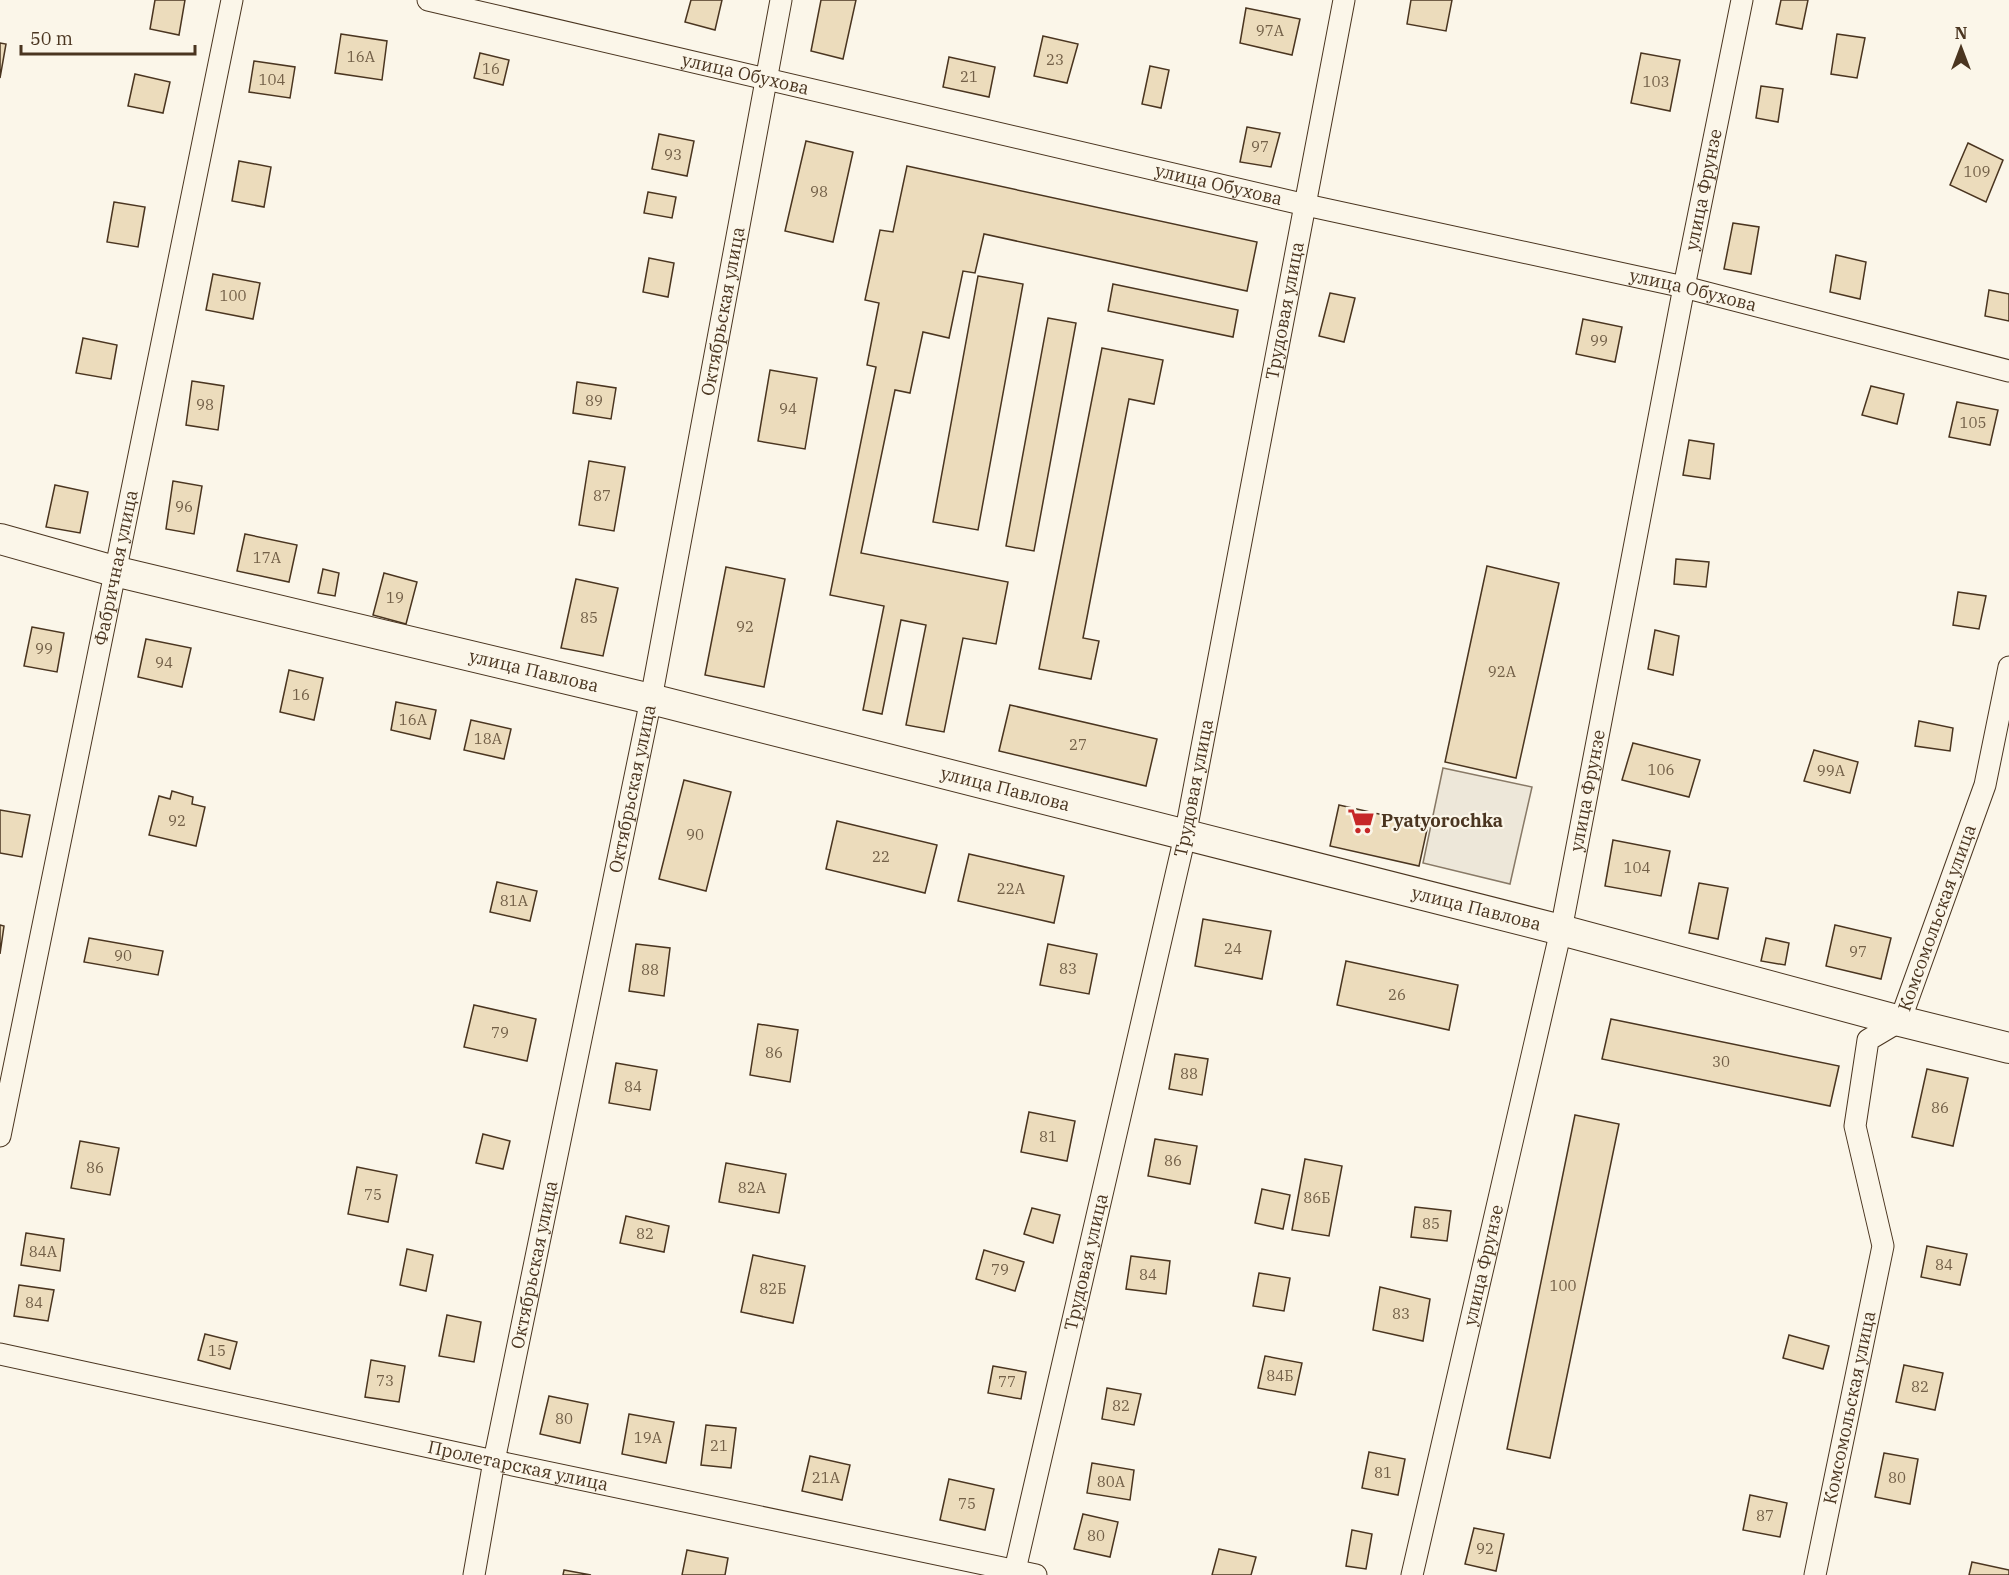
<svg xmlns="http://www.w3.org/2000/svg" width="2009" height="1575" font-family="'IBM Plex Serif',serif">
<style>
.parking{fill:#ede7d9;stroke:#887966;stroke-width:1.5}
.building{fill:#ecdcbc;stroke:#4a3520;stroke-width:1.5}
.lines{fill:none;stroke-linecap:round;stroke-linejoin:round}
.street-casing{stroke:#4a3520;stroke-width:23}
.secondary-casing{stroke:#4a3520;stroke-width:32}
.street{stroke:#fbf6e9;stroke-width:21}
.secondary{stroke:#fbf6e9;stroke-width:30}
.labels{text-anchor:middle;stroke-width:4.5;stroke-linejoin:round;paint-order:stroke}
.number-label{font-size:15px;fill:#725f47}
.street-label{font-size:18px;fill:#4a3520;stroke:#fbf6e9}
.poi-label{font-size:18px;font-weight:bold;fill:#4a3520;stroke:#fbf6e9;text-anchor:start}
</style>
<rect width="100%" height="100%" fill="#fbf6e9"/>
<path class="parking" d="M1443 768 1532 787 1510 884 1423 863Z"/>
<g class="building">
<path d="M155 0H185L179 35 150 29Z"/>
<path d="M691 0H722L715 30 685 22Z"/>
<path d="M821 0H856L843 59 811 51Z"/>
<path d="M1411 0H1452L1446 31 1407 24Z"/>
<path d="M1781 0H1808L1802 29 1776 24Z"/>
<path d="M1246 8 1300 19 1292 55 1240 43Z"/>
<path d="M341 34 387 41 382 80 335 73Z"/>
<path d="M1837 34 1865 38 1857 78 1831 74Z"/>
<path d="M1043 36 1078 44 1067 83 1034 76Z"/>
<path d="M0 43 6 44 0 78Z"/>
<path d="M480 53 509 60 503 85 474 78Z"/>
<path d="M1641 53 1680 60 1670 111 1631 103Z"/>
<path d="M949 57 995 67 989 97 943 87Z"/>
<path d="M254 61 295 67 290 98 249 92Z"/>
<path d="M1150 66 1169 70 1161 108 1142 104Z"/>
<path d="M135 74 170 82 163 113 128 106Z"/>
<path d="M1761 86 1783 89 1778 122 1756 118Z"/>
<path d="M1247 127 1280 133 1271 167 1240 162Z"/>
<path d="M659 134 694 141 687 176 652 169Z"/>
<path d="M806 141 853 152 833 242 785 231Z"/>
<path d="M1968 143 2003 160 1986 202 1950 185Z"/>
<path d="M239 161 271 167 264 207 232 201Z"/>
<path d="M907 166 1257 242 1247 291 984 234 975 273 963 271 949 338 923 332 910 393 895 390 861 553 1008 582 996 644 963 638 944 732 906 725 926 625 901 620 882 714 863 710 884 606 830 595 876 367 867 365 879 303 865 300 880 230 893 232Z"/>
<path d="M648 192 676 197 672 218 644 213Z"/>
<path d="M114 202 145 207 138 247 107 242Z"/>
<path d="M1733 223 1759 227 1751 274 1724 269Z"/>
<path d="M1836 255 1866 262 1860 299 1830 292Z"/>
<path d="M649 258 674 263 668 297 643 292Z"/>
<path d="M213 274 260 283 253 319 206 310Z"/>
<path d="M978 276 1023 284 978 530 933 522Z"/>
<path d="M1113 284 1238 310 1233 337 1108 311Z"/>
<path d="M1989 290 2009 294V321L1985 316Z"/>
<path d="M1330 293 1355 298 1344 342 1319 336Z"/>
<path d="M1048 318 1076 323 1034 551 1006 546Z"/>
<path d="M1583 319 1622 327 1615 362 1576 354Z"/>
<path d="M83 338 117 345 111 379 76 373Z"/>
<path d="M1102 348 1163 360 1154 404 1129 399 1083 638 1099 641 1091 679 1039 669Z"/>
<path d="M770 370 817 378 805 449 758 441Z"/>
<path d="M192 381 224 386 218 430 186 425Z"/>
<path d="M577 382 616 388 611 419 573 413Z"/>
<path d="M1871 386 1904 394 1897 424 1862 415Z"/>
<path d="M1957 402 1998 410 1990 445 1949 437Z"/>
<path d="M1689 440 1714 444 1710 479 1683 475Z"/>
<path d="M589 461 625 467 614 531 579 525Z"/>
<path d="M173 481 202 486 194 534 166 529Z"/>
<path d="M55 485 88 492 80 533 46 527Z"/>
<path d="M245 534 297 545 289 582 237 571Z"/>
<path d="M1676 559 1709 562 1706 587 1674 584Z"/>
<path d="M1487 566 1559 583 1516 778 1445 762Z"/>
<path d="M726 567 785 579 764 687 705 675Z"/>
<path d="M323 569 339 573 335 596 318 593Z"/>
<path d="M384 573 417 582 406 624 373 615Z"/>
<path d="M576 579 618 588 603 656 561 648Z"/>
<path d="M1958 592 1986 596 1979 629 1953 625Z"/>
<path d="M32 627 64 633 57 672 24 666Z"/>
<path d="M1655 630 1679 636 1673 675 1648 669Z"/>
<path d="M146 639 191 648 182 687 138 677Z"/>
<path d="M289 670 323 678 314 720 280 712Z"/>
<path d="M396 702 436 710 430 739 391 730Z"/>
<path d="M1010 705 1157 739 1146 786 999 751Z"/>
<path d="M471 720 511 729 504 759 464 750Z"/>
<path d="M1919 721 1953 728 1950 751 1915 746Z"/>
<path d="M1633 743 1700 760 1689 797 1622 780Z"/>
<path d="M1814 750 1858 762 1850 793 1804 781Z"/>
<path d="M684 780 731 792 706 891 659 879Z"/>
<path d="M172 791 193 797 192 804 205 807 196 846 149 835 159 796 170 799Z"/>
<path d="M1339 805 1428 825 1419 866 1330 846Z"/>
<path d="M0 810 30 815 22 857 0 853Z"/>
<path d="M837 821 937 845 925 893 826 869Z"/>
<path d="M1613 840 1670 851 1661 896 1605 886Z"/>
<path d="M969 854 1064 876 1054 923 958 901Z"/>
<path d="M497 882 537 891 530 921 490 912Z"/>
<path d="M1699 883 1728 888 1718 939 1689 933Z"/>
<path d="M1203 919 1271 931 1262 979 1195 966Z"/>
<path d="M0 925 4 926 0 954Z"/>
<path d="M1835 925 1891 938 1881 979 1826 966Z"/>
<path d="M89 938 163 951 158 975 84 962Z"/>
<path d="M1766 938 1789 943 1785 965 1761 961Z"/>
<path d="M636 944 670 948 664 996 629 991Z"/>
<path d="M1048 944 1097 954 1089 994 1040 985Z"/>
<path d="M1346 961 1458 985 1449 1030 1337 1005Z"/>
<path d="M474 1005 536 1019 527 1061 464 1047Z"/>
<path d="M1611 1019 1839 1066 1830 1106 1602 1059Z"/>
<path d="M758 1024 798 1030 790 1082 750 1075Z"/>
<path d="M1175 1054 1208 1059 1202 1095 1169 1089Z"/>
<path d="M616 1063 657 1070 650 1110 609 1103Z"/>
<path d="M1927 1069 1968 1078 1953 1146 1912 1137Z"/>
<path d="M1029 1112 1075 1121 1067 1161 1021 1152Z"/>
<path d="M1575 1115 1619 1124 1550 1458 1507 1449Z"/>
<path d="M483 1134 510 1141 503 1169 476 1163Z"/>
<path d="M1155 1139 1197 1146 1190 1184 1148 1176Z"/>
<path d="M80 1141 119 1148 110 1195 71 1188Z"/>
<path d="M1305 1159 1342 1166 1329 1236 1292 1230Z"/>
<path d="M726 1163 786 1174 779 1213 719 1202Z"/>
<path d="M357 1167 397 1175 388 1222 348 1214Z"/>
<path d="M1262 1189 1290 1195 1283 1229 1255 1223Z"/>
<path d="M1415 1207 1451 1211 1447 1241 1411 1237Z"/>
<path d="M1032 1208 1060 1215 1053 1243 1024 1234Z"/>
<path d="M626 1216 669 1226 664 1252 620 1243Z"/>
<path d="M26 1233 64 1239 60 1271 21 1265Z"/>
<path d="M1927 1246 1967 1254 1960 1285 1921 1277Z"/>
<path d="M407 1249 433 1255 426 1291 400 1285Z"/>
<path d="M984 1250 1024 1262 1015 1291 976 1279Z"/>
<path d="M753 1255 805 1266 793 1323 741 1312Z"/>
<path d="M1131 1256 1170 1261 1166 1294 1126 1289Z"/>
<path d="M1259 1273 1290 1278 1284 1311 1253 1306Z"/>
<path d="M19 1285 54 1290 48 1321 14 1316Z"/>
<path d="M1380 1287 1430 1299 1423 1341 1373 1330Z"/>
<path d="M447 1315 481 1322 474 1362 439 1356Z"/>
<path d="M205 1334 237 1342 230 1369 198 1360Z"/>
<path d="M1789 1335 1829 1346 1823 1369 1783 1358Z"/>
<path d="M1265 1356 1302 1363 1295 1395 1258 1388Z"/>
<path d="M371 1360 405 1366 399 1402 365 1397Z"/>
<path d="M1904 1365 1943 1373 1935 1410 1896 1402Z"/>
<path d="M993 1366 1026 1372 1021 1399 988 1393Z"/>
<path d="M1107 1388 1141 1394 1134 1425 1102 1419Z"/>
<path d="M549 1396 588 1404 580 1443 540 1434Z"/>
<path d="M629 1414 674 1422 666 1463 622 1454Z"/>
<path d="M706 1425 736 1428 731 1468 701 1465Z"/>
<path d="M1369 1452 1405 1459 1398 1495 1362 1488Z"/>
<path d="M1884 1453 1918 1459 1910 1504 1875 1497Z"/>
<path d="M810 1456 850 1465 842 1500 802 1491Z"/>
<path d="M1092 1463 1134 1470 1130 1500 1087 1493Z"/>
<path d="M949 1479 994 1489 985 1530 940 1520Z"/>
<path d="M1750 1495 1787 1503 1780 1537 1743 1530Z"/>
<path d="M1083 1514 1118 1522 1110 1557 1074 1549Z"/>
<path d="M1474 1528 1504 1534 1496 1571 1465 1564Z"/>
<path d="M1352 1530 1372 1534 1366 1569 1346 1566Z"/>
<path d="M1219 1549 1256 1557 1251 1575H1212Z"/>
<path d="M687 1550 728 1558 725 1575H682Z"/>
<path d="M1972 1562 2009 1570V1575H1969Z"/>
<path d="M564 1570 591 1575H563Z"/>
</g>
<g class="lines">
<defs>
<g id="street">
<path id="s1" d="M428 0 1306 205 1684 287 2009 371"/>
<path id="s2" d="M0 1136 232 0"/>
<path id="s3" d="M0 1354 494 1461 1036 1575"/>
<path id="s4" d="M1015 1570 1185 836 1344 0"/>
<path id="s5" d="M474 1575 494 1461 651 699 781 0"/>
<path id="s6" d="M1412 1575 1561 930 1684 287 1742 0"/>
<path id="s7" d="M1815 1575 1883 1246 1855 1126 1868 1040 1900 1021 1985 785 2009 667"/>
</g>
<g id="secondary">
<path id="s8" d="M0 539 114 571 651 699 1561 930 1900 1021 2009 1048"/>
</g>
</defs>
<use href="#street" class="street-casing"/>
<use href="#secondary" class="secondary-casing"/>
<use href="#street" class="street"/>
<use href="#secondary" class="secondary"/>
</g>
<defs>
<symbol id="supermarket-bare" viewBox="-9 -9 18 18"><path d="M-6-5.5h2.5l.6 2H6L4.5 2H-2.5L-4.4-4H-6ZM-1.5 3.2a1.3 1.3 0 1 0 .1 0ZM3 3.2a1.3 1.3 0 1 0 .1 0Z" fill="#c62828" stroke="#fbf6e9" stroke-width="2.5" paint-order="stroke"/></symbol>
</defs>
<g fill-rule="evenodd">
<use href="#supermarket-bare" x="1342" y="802" width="38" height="38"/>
</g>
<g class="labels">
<g class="number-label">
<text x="1270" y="36">97А</text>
<text x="361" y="62">16А</text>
<text x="1055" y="65">23</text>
<text x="491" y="74">16</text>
<text x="969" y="82">21</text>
<text x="272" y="85">104</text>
<text x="1656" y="87">103</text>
<text x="1260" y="152">97</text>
<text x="673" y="160">93</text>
<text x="1977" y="177">109</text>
<text x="819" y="197">98</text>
<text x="233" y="301">100</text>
<text x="1599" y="346">99</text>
<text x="594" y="406">89</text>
<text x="205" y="410">98</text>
<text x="788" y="414">94</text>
<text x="1973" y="428">105</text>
<text x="602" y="501">87</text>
<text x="184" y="512">96</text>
<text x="267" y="563">17А</text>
<text x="395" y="603">19</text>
<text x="589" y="623">85</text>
<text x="745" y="632">92</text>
<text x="44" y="654">99</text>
<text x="164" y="668">94</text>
<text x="1502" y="677">92А</text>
<text x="301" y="700">16</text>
<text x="413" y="725">16А</text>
<text x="488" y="744">18А</text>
<text x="1078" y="750">27</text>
<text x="1661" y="775">106</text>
<text x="1831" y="776">99А</text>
<text x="177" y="826">92</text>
<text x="695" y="840">90</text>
<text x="881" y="862">22</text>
<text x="1637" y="873">104</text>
<text x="1011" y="894">22А</text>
<text x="514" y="906">81А</text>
<text x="1233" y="954">24</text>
<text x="1858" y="957">97</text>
<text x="123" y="961">90</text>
<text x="1068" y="974">83</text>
<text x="650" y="975">88</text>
<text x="1397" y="1000">26</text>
<text x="500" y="1038">79</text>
<text x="774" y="1058">86</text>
<text x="1721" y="1067">30</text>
<text x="1189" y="1079">88</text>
<text x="633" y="1092">84</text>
<text x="1940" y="1113">86</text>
<text x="1048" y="1142">81</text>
<text x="1173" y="1166">86</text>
<text x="95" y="1173">86</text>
<text x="752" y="1193">82А</text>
<text x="373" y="1200">75</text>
<text x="1317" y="1203">86Б</text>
<text x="1431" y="1229">85</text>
<text x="645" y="1239">82</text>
<text x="43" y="1257">84А</text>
<text x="1944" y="1270">84</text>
<text x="1000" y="1275">79</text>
<text x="1148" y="1280">84</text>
<text x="1563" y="1291">100</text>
<text x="773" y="1294">82Б</text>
<text x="34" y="1308">84</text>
<text x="1401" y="1319">83</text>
<text x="217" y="1356">15</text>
<text x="1280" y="1381">84Б</text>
<text x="385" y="1386">73</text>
<text x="1007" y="1387">77</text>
<text x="1920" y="1392">82</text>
<text x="1121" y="1411">82</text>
<text x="564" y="1424">80</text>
<text x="648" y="1443">19А</text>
<text x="719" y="1451">21</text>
<text x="1383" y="1478">81</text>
<text x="826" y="1483">21А</text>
<text x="1897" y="1483">80</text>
<text x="1111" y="1487">80А</text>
<text x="967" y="1509">75</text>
<text x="1765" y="1521">87</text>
<text x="1096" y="1541">80</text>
<text x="1485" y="1554">92</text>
</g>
<g class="street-label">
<text dy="6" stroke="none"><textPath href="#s1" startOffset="326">улица Обухова</textPath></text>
<text dy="6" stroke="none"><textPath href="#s1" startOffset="812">улица Обухова</textPath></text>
<text dy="6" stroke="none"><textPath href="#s6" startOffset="1416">улица Фрунзе</textPath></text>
<text dy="6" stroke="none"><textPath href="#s1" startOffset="1298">улица Обухова</textPath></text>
<text dy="6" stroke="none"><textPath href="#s5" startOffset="1288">Октябрьская улица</textPath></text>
<text dy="6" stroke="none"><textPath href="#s4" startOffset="1288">Трудовая улица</textPath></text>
<text dy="6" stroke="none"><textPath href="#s2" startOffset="580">Фабричная улица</textPath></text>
<text dy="6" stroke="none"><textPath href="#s8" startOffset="550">улица Павлова</textPath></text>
<text dy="6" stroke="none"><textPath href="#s4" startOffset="802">Трудовая улица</textPath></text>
<text dy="6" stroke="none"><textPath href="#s5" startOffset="802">Октябрьская улица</textPath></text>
<text dy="6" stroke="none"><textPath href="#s8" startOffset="1036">улица Павлова</textPath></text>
<text dy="6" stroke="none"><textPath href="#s6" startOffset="804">улица Фрунзе</textPath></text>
<text dy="6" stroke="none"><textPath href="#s8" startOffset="1522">улица Павлова</textPath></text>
<text dy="6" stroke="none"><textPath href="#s7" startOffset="693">Комсомольская улица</textPath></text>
<text dy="6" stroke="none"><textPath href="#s4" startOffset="316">Трудовая улица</textPath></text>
<text dy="6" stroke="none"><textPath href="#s6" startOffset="318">улица Фрунзе</textPath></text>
<text dy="6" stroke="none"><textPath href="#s5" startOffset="316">Октябрьская улица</textPath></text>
<text dy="6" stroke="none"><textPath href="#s7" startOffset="171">Комсомольская улица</textPath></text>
<text dy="6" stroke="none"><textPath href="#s3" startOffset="530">Пролетарская улица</textPath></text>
</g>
<g class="poi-label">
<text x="1381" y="827">Pyatyorochka</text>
</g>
</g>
<g transform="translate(1961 48)" stroke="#fbf6e9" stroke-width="4.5" paint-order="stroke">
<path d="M0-4.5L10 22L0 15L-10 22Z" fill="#4a3520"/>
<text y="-9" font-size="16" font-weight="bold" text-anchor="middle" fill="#4a3520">N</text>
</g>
<path d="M21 45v9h174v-9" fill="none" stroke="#4a3520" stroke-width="3"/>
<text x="30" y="45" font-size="18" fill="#4a3520" stroke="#fbf6e9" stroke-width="4.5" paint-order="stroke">50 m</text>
</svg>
